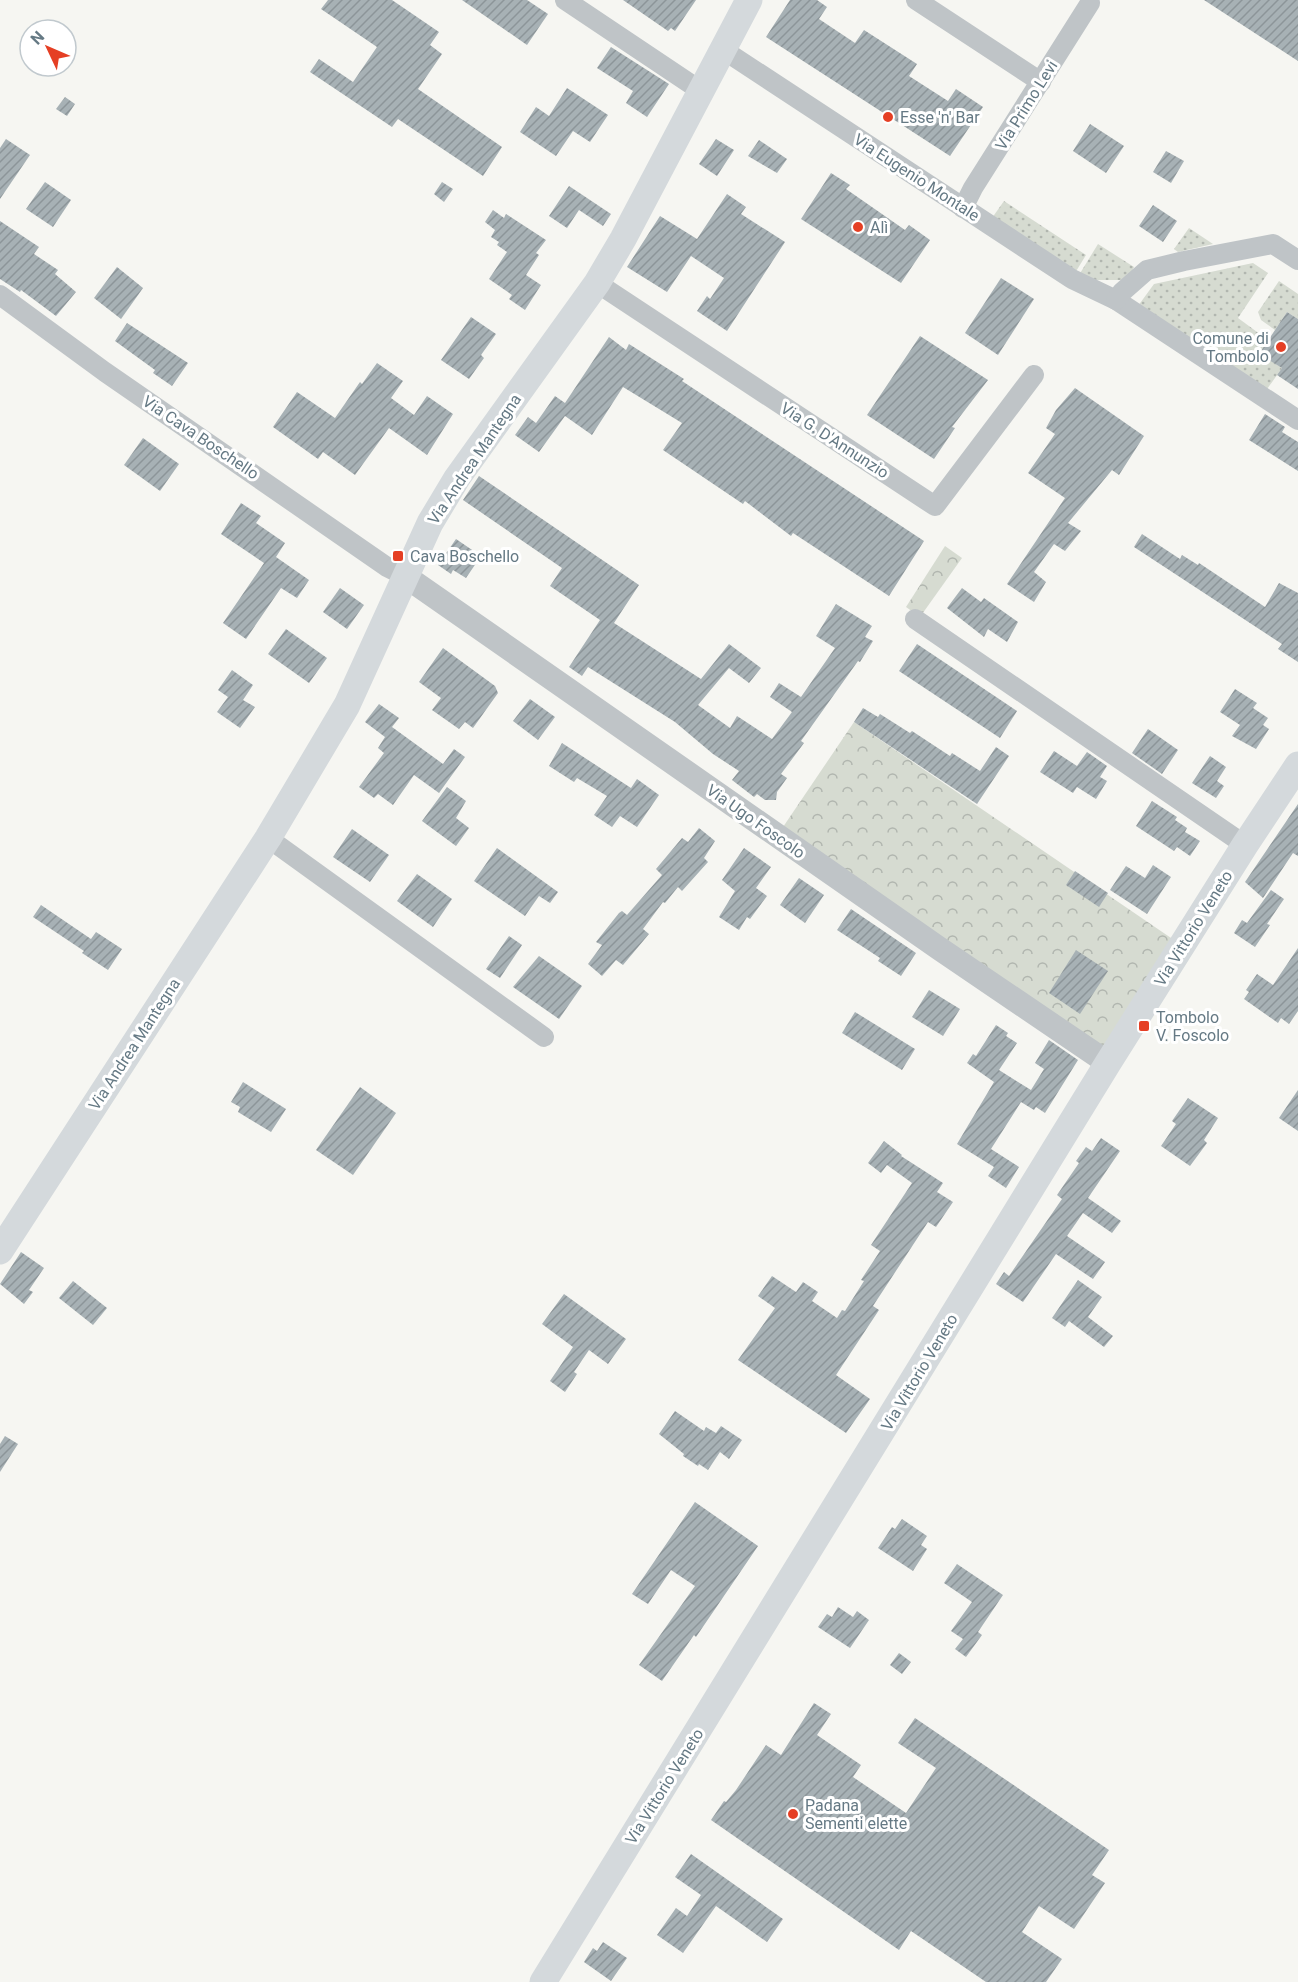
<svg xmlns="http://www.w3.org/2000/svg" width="1298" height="1982" font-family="Roboto,sans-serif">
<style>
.grass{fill:url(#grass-dots)}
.park{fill:url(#park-crowns)}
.building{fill:url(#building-hatch)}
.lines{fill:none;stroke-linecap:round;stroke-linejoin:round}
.minor{stroke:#bfc4c7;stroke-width:20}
.tertiary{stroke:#bfc4c7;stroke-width:24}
.secondary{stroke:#d4d9dc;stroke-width:27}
.poi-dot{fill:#e53f24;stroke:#fff;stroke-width:2}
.labels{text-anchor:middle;stroke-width:6;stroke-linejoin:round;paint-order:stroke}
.street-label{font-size:16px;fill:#657984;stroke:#fff}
.poi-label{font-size:16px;fill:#657984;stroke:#fff;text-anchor:start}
</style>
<defs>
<pattern id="grass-dots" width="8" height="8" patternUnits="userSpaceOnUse" patternTransform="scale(1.5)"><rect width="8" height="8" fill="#d6dbd1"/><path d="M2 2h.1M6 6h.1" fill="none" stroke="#b1b6af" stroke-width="1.8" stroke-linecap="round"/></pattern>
<pattern id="park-crowns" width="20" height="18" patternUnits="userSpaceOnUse" patternTransform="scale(1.5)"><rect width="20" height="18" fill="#d6dbd1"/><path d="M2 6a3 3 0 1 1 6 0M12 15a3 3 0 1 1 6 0" fill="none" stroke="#b1b6af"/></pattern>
<pattern id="building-hatch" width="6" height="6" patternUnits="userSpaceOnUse" patternTransform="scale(1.5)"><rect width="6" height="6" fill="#a7b1b5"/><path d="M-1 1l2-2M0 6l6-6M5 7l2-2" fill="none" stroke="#8c9599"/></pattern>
</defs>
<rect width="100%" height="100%" fill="#f6f6f2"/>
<g class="grass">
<path d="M1004 201 1086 255 1075 273 992 218Z"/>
<path d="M1189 228 1213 244 1178 252 1174 249Z"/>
<path d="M1098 244 1134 267 1128 280H1092L1079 275Z"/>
<path d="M1253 263 1268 273 1238 318 1268 340 1260 354 1282 368 1265 392 1138 306 1154 284Z"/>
<path d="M1279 281 1298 294V319L1287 312 1275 330 1261 320 1258 312Z"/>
</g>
<g class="park">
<path d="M945 546 962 558 920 617 906 607Z"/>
<path d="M854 722 1174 940 1106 1046 1095 1044 781 830Z"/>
</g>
<g class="building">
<path d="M328 0H392L439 32 430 45 442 54 418 89 502 147 483 176 398 119 392 127 310 72 319 59 353 82 377 47 321 9Z"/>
<path d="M462 0H527L548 14 527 45Z"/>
<path d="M623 0H696L675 31 671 28 668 31Z"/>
<path d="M790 0H817L827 7 819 19 855 43 864 30 917 64 909 76 948 101 956 89 983 107 950 156 766 37Z"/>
<path d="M1204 0H1298V61Z"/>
<path d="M611 47 669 84 647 117 626 103 633 91 597 68Z"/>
<path d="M567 88 608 115 590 142 573 131 556 156 520 132 536 107 549 116Z"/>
<path d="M65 97 75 104 67 116 56 109Z"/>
<path d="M1090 124 1124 146 1106 173 1073 151Z"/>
<path d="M6 139 30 155 0 199V148Z"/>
<path d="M716 139 734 150 717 176 699 164Z"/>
<path d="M759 140 787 159 777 173 748 156Z"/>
<path d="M1166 151 1184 161 1171 183 1153 172Z"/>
<path d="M831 173 850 185 846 189 905 230 909 225 930 240 901 283 801 219Z"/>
<path d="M45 182 71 200 53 227 26 209Z"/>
<path d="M442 182 453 189 444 202 434 194Z"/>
<path d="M569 186 611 214 603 226 579 210 567 228 549 216Z"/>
<path d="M727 194 746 207 741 214 785 242 727 331 697 311 707 296 710 299 724 278 691 256 667 292 627 267 660 216 697 239Z"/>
<path d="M1153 205 1177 221 1163 242 1139 226Z"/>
<path d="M493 210 504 218 506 214 546 240 536 253 539 255 526 275 541 285 525 310 509 299 512 295 489 279 507 252 497 245 499 242 491 237 495 230 485 222Z"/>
<path d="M0 221 39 247 34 254 58 270 55 274 76 292 56 316 21 290 20 292 0 279Z"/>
<path d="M117 267 143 288 121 319 94 298Z"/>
<path d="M1001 278 1034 299 998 355 965 333Z"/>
<path d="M1287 312 1298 319V389L1277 375 1282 368 1259 354Z"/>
<path d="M471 317 496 334 481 355 484 358 469 379 441 360Z"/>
<path d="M127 323 188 363 172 386 153 373 155 370 115 341Z"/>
<path d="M920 336 988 380 952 427 955 428 934 459 867 415Z"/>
<path d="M609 337 626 350 629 344 684 379 682 381 924 541 889 596 793 533 791 536 745 501 743 504 663 450 682 423 623 387 592 435 565 416 539 452 515 435 528 417 536 423 555 396 565 403Z"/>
<path d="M377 363 403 381 391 398 414 415 427 396 453 414 427 455 389 428 355 475 323 452 318 459 273 427 297 392 335 418 360 382 362 384Z"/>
<path d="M1075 388 1144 436 1119 475 1112 470 1068 523 1081 531 1065 551 1054 544 1034 572 1046 582 1034 602 1007 584 1065 498 1028 473 1055 434 1046 428 1056 410Z"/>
<path d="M1265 414 1285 427 1282 432 1298 442V471L1249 440Z"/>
<path d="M143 438 179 464 160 491 124 465Z"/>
<path d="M479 476 639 585 614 623 701 679 729 644 761 668 749 683 729 668 698 705 730 728 737 716 772 739 792 712 770 697 779 683 801 697 835 648 816 636 836 604 872 626 865 637 873 641 860 662 858 661 801 741 804 743 781 774 787 778 777 792 776 800H765L757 794 754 797 732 780 739 771 713 754 675 722 588 667 582 676 569 667 600 620 550 586 562 568 463 500Z"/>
<path d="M241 503 261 516 256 523 285 543 276 557 309 580 297 598 281 588 246 639 223 623 264 563 221 534Z"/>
<path d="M1142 534 1180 559 1182 555 1198 565 1199 563 1265 607 1279 583 1298 593V662L1278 649 1282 644 1134 547Z"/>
<path d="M456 539 481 556 466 578 453 570 451 574 438 565Z"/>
<path d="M340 588 364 605 347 629 323 612Z"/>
<path d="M962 588 981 602 984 598 1018 622 1007 642 988 629 984 637 947 608Z"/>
<path d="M286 629 327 658 309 683 268 654Z"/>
<path d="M917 644 1017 711 1000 738 899 671Z"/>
<path d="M443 648 495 686 498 693 473 728 465 722 459 729 432 710 441 698 419 682Z"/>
<path d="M232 670 253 685 243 700 255 707 240 728 217 712 228 697 218 690Z"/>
<path d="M1235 689 1257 703 1253 708 1268 718 1263 725 1269 729 1256 749 1232 736 1240 725 1220 712Z"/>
<path d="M530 699 555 717 538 740 513 721Z"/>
<path d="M379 704 399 718 392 727 443 764 454 749 465 757 439 793 414 775 393 805 378 794 374 798 359 787 384 753 378 748 385 737 365 722Z"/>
<path d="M863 708 878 717 880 714 910 733 912 731 950 756 952 753 980 771 996 747 1009 756 977 804 854 722Z"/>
<path d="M1148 729 1178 750 1162 774 1132 753Z"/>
<path d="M562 743 631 788 637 779 659 795 637 827 620 816 612 827 594 815 607 796 577 778 574 782 549 766Z"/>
<path d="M1054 751 1077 766 1087 752 1107 766 1100 777 1107 781 1096 799 1077 787 1073 793 1040 772Z"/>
<path d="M1210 756 1226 767 1217 781 1224 786 1216 798 1192 783Z"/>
<path d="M447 787 466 801 456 818 469 828 456 846 422 821Z"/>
<path d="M1152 801 1177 817 1175 820 1187 828 1185 832 1200 841 1190 856 1177 847 1174 851 1136 826Z"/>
<path d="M1298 804V856L1293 853 1263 898 1245 882Z"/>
<path d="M699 828 715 841 704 858 708 862 682 891 678 887 665 903 663 902 643 929 649 934 623 965 616 960 602 976 588 964 602 945 596 942 619 913 622 911 627 915 662 875 656 869 682 838 688 842Z"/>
<path d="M352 829 389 855 370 882 333 857Z"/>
<path d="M497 848 558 892 550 903 539 896 525 916 474 881Z"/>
<path d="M744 848 771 867 756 888 767 896 750 919 747 917 739 930 719 917 735 891 722 880Z"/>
<path d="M1153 865 1171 877 1147 914 1110 890 1126 866 1145 878Z"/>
<path d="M1075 871 1108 893 1099 907 1066 885Z"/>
<path d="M417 874 452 899 433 927 397 901Z"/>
<path d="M799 878 824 895 805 923 780 905Z"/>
<path d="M1271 890 1284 899 1267 924 1270 925 1255 947 1234 933 1242 920 1247 923Z"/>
<path d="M41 905 91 939 96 932 122 949 108 970 82 953 84 951 33 917Z"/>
<path d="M851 909 916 953 901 976 878 961 880 958 837 930Z"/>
<path d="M509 936 522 945 500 978 486 969Z"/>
<path d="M1298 948V1011L1289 1024 1281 1018 1278 1023 1244 999 1249 992 1246 990 1257 974 1273 985Z"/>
<path d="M1076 950 1108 971 1080 1014 1049 993Z"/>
<path d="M539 956 582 986 559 1019 513 987Z"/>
<path d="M929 990 960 1009 943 1036 912 1017Z"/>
<path d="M855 1012 915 1049 902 1070 842 1033Z"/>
<path d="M996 1025 1008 1033 1006 1036 1017 1043 999 1070 1031 1090 1044 1069 1035 1063 1049 1040 1078 1060 1045 1113 1036 1107 1034 1110 1021 1102 991 1149 1019 1167 1006 1188 988 1176 994 1167 957 1144 994 1082 967 1063 973 1054 976 1056Z"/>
<path d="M243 1082 286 1109 271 1132 238 1112 240 1107 231 1102Z"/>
<path d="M360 1087 396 1113 353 1175 316 1150Z"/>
<path d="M1298 1090V1131L1279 1118Z"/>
<path d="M1188 1098 1218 1118 1204 1140 1207 1143 1190 1166 1161 1146 1176 1124 1172 1121Z"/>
<path d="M1101 1138 1120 1151 1088 1198 1121 1221 1112 1233 1083 1213 1067 1236 1105 1262 1093 1279 1056 1254 1023 1302 996 1284 1004 1272 1009 1276 1062 1199 1057 1195 1079 1163 1076 1161 1086 1147 1092 1151Z"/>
<path d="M884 1141 902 1155 901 1156 943 1183 937 1192 953 1202 936 1227 928 1222 873 1306 879 1310 836 1375 870 1399 846 1433 738 1360 775 1308 758 1296 772 1276 796 1292 803 1282 818 1292 812 1301 837 1318 842 1310 845 1311 864 1281 861 1280 880 1251 871 1245 912 1183 887 1165 881 1173 868 1163Z"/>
<path d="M21 1252 44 1268 29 1290 33 1292 24 1304 0 1284Z"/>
<path d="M1078 1280 1102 1297 1088 1317 1113 1336 1104 1347 1069 1321 1065 1327 1052 1318Z"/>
<path d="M73 1281 107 1308 93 1325 59 1298Z"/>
<path d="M564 1294 626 1339 608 1364 589 1350 574 1372 577 1374 565 1392 550 1381 573 1347 542 1324Z"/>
<path d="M675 1411 704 1431 706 1427 716 1433 721 1426 742 1440 729 1459 720 1452 708 1470 699 1464 698 1466 683 1456 684 1454 659 1434Z"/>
<path d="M5 1436 18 1444 0 1472V1444Z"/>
<path d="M695 1502 758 1546 696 1637 694 1635 662 1681 639 1665 695 1586 671 1570 648 1604 632 1594Z"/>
<path d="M902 1519 927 1536 921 1545 927 1549 913 1571 878 1548 892 1527 895 1529Z"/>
<path d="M957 1564 1003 1595 978 1632 982 1635 966 1657 955 1649 963 1639 951 1631 972 1602 944 1583Z"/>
<path d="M838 1607 853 1617 857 1611 869 1620 850 1648 818 1627 827 1614 832 1617Z"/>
<path d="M899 1653 911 1662 902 1674 890 1665Z"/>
<path d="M814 1703 831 1714 817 1735 861 1765 853 1777 906 1813 936 1768 898 1743 915 1718 1109 1850 1092 1875 1105 1883 1074 1929 1039 1906 1022 1932 1062 1959 1046 1982H986L911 1931 899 1950 711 1820 724 1801 726 1802 736 1790 766 1745 781 1755Z"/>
<path d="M691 1854 783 1919 767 1942 716 1906 683 1953 657 1935 676 1908 687 1916 701 1895 675 1877Z"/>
<path d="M603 1942 627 1958 611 1981 584 1962 593 1948 597 1951Z"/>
</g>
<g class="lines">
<g class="minor">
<path d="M565 0 701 91"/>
<path d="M916 0 1041 82"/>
<path d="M722 49 1072 279 1116 300 1298 420"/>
<path d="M963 208 973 188 1090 3"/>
<path d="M597 283 935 506 1034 375"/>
<path d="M0 295 105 372 387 567 405 576"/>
<path d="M1116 300 1122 292 1147 270 1184 261 1273 244 1298 260"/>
<path d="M915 619 1245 845"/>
<path d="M268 838 544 1037"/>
</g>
<path class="tertiary" d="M405 576 940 949 1108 1063"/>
<g class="secondary">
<path d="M0 1251 268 838 347 705 430 523 457 478 597 283 623 239 749 0"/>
<path d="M543 1982 1108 1063 1245 845 1298 765"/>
</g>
</g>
<g class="poi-dot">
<circle cx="888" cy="117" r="6"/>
<circle cx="858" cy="227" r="6"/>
<circle cx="1281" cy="347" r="6"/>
<rect x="392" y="550" width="12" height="12" rx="3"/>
<rect x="1138" y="1020" width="12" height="12" rx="3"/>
<circle cx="793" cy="1814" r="6"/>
</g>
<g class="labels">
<g class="street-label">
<text transform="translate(1026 105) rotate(-58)" y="6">Via Primo Levi</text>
<text transform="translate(917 177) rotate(33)" y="6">Via Eugenio Montale</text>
<text transform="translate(201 437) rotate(34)" y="6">Via Cava Boschello</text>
<text transform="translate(835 440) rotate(33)" y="6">Via G. D'Annunzio</text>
<text transform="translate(474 459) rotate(-56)" y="6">Via Andrea Mantegna</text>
<text transform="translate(756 821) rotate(35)" y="6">Via Ugo Foscolo</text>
<text transform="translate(1193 928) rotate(-58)" y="6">Via Vittorio Veneto</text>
<text transform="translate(134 1044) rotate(-57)" y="6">Via Andrea Mantegna</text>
<text transform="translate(919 1372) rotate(-59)" y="6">Via Vittorio Veneto</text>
<text transform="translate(664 1786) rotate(-58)" y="6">Via Vittorio Veneto</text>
</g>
<g class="poi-label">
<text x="900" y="123">Esse 'n' Bar</text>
<text x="870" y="233">Alì</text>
<text x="1269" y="344" text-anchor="end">Comune di<tspan x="1269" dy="18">Tombolo</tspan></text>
<text x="410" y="562">Cava Boschello</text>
<text x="1156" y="1023">Tombolo<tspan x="1156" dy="18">V. Foscolo</tspan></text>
<text x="805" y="1811">Padana<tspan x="805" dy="18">Sementi elette</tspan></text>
</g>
</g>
<g transform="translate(48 48) rotate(314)"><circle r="28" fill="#ffffff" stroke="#c1c9ce" stroke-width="1.5"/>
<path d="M0-4.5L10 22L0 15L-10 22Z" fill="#e53f24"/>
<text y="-9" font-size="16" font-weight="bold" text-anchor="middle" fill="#657984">N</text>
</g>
</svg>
